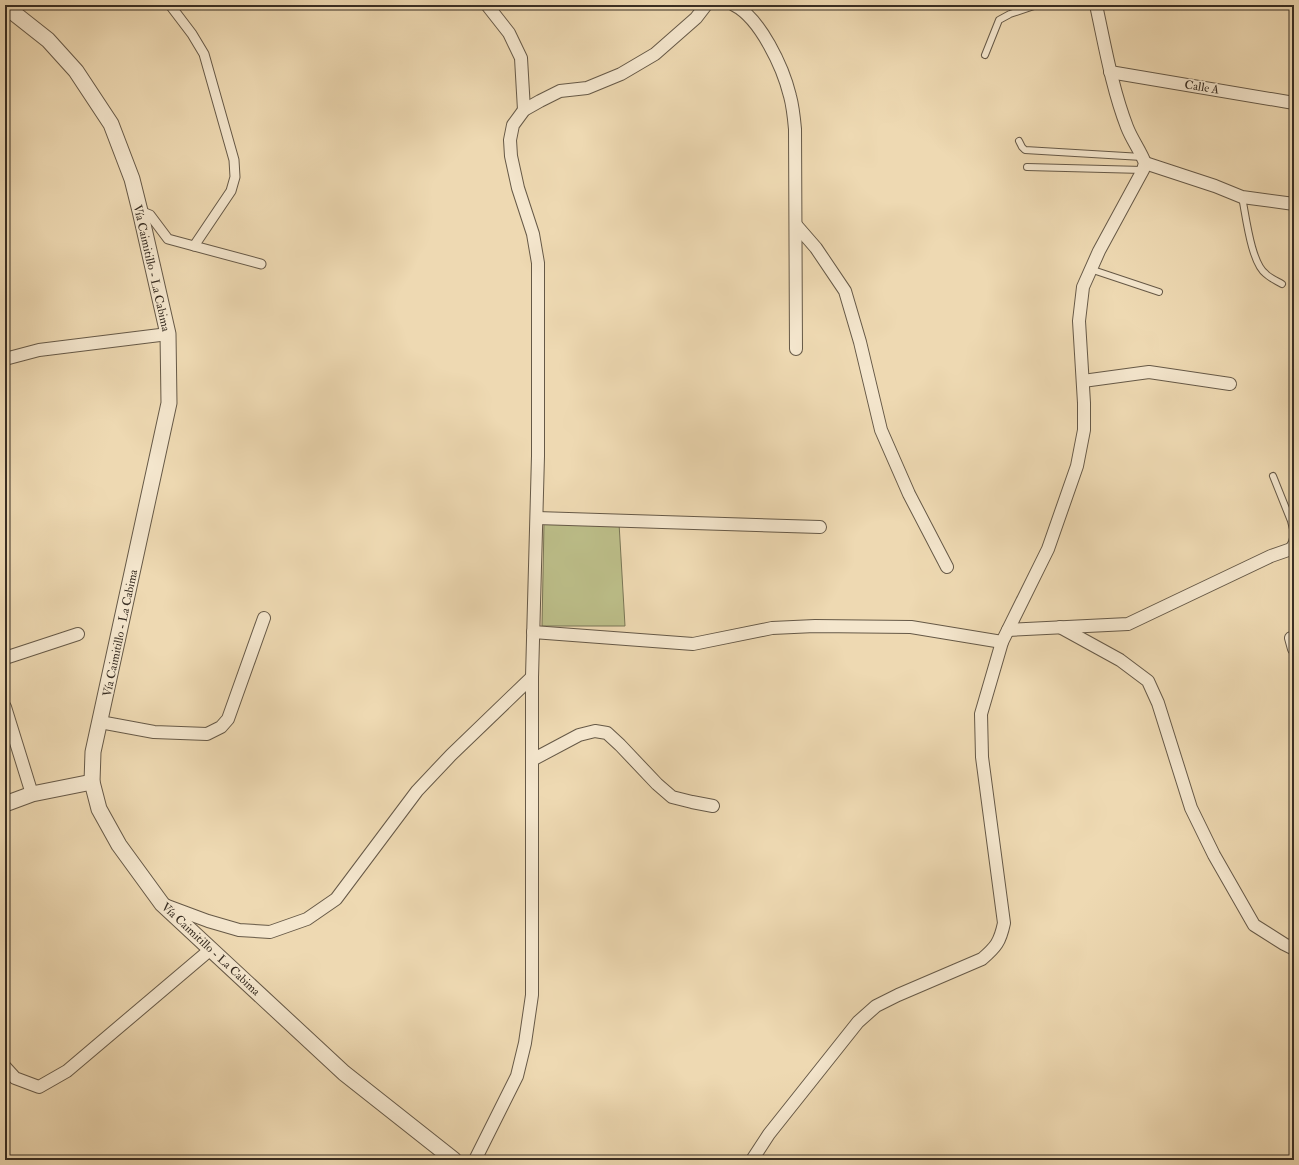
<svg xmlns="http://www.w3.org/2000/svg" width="1299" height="1165" font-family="'IM FELL Double Pica',serif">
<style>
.green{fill:#bcbe89;stroke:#7a7656}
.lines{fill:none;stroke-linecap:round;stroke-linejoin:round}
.service-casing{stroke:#665947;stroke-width:8}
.pedestrian-casing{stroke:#665947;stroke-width:11}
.minor-casing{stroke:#665947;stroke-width:14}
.tertiary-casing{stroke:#665947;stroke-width:17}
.service{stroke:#f4e6cd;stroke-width:6}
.pedestrian{stroke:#f4e6cd;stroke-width:9}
.minor{stroke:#f4e6cd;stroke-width:12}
.tertiary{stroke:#f4e6cd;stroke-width:15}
.labels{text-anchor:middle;stroke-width:3.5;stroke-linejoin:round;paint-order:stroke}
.street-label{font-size:12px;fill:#392e23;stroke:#f4e6cd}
</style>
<rect width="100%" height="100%" fill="#eed9b2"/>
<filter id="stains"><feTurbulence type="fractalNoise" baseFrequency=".005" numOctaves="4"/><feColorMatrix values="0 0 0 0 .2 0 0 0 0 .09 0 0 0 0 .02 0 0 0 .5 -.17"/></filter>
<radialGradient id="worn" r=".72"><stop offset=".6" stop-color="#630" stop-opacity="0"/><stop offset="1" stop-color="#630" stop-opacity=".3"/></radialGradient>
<path class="green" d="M544 523H619L625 626H542Z"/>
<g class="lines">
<defs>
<g id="service">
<path d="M985 55 999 20 1010 14 1037 5"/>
<path d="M1019 141 1022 147 1025 150 1142 157"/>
<path d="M1027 167 1143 170"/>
<path d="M1242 197C1246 216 1251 263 1266 274 1270 278 1277 281 1282 284"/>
<path d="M1090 269 1159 292"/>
<path d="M1273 476 1291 521 1294 533"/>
<path d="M1288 549 1292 542 1294 534"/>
</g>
<g id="pedestrian">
<path d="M170 5 192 34 204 54 234 160 235 177 231 191 194 246"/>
<path d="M140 211 150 215 168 239 261 264"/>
</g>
<g id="minor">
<path d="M487 5 509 33 521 58 524 110"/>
<path d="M734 5C760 18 783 67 790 96 793 107 794 118 795 129L796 349"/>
<path d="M1110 72 1294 103"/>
<path d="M1145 163 1215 186 1242 197 1294 204"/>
<path d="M796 225 816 248 845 291 860 342 881 430 909 494 947 567"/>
<path d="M5 359 39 350 168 334"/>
<path d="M1083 381 1149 372 1230 384"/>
<path d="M537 518 820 527"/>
<path d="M1060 627 1120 660 1148 681 1158 703 1191 808 1214 855 1254 925 1284 944 1294 949"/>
<path d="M1008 630 1128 624 1271 556 1294 548"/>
<path d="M533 632 693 644 772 628 815 626 911 627 1002 642"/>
<path d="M1291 638 1294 649"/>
<path d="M5 658 78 634"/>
<path d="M5 707 32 794"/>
<path d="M100 722 154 732 207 734 221 727 228 719 264 618"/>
<path d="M532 760 579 735 595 731 607 733 620 745 657 784 672 797 692 802 713 806"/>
<path d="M165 905 208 921 239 930 270 932 307 919 336 899 417 791 451 755 532 677"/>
<path d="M5 1067 15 1078 39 1087 67 1071 211 949"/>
<path d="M475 1160 517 1076 525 1043 532 995V677L538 456V263L533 234 518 188 511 156 510 140 513 125 524 110 540 101 560 91 587 88 621 74 655 54 696 18 706 5"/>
<path d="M752 1160 769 1134 858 1022 876 1006 898 995 982 959C996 947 1000 942 1004 923L982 757 981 714 1002 642 1048 549 1077 466 1084 430V403L1079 321 1083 287 1099 251 1143 170 1145 163C1140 150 1132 140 1127 127 1112 88 1105 46 1096 5"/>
</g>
<g id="tertiary">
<path d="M5 6 48 40 76 71 111 124 132 179 140 211 168 334 169 403 93 752 92 782 99 809 119 845 162 904 344 1073 454 1160"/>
<path d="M5 804 32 794 92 782"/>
</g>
</defs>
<use href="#service" class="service-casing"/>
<use href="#pedestrian" class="pedestrian-casing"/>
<use href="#minor" class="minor-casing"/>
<use href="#tertiary" class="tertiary-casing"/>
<use href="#service" class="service"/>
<use href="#pedestrian" class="pedestrian"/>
<use href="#minor" class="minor"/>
<use href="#tertiary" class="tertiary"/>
</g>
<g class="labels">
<g class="street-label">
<text transform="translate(1202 87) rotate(9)" y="4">Calle A</text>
<text transform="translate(152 268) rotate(77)" y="4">Vía Caimitillo - La Cabima</text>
<text transform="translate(120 633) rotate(-78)" y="4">Vía Caimitillo - La Cabima</text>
<text transform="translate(211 949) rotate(43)" y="4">Vía Caimitillo - La Cabima</text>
</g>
</g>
<rect width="1299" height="1165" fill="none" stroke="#eed9b2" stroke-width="20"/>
<rect x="6" y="6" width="1287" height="1153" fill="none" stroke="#392e23" stroke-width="2"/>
<rect x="10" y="10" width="1279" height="1145" fill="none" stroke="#392e23"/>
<rect width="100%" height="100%" filter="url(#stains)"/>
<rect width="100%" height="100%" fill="url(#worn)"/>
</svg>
